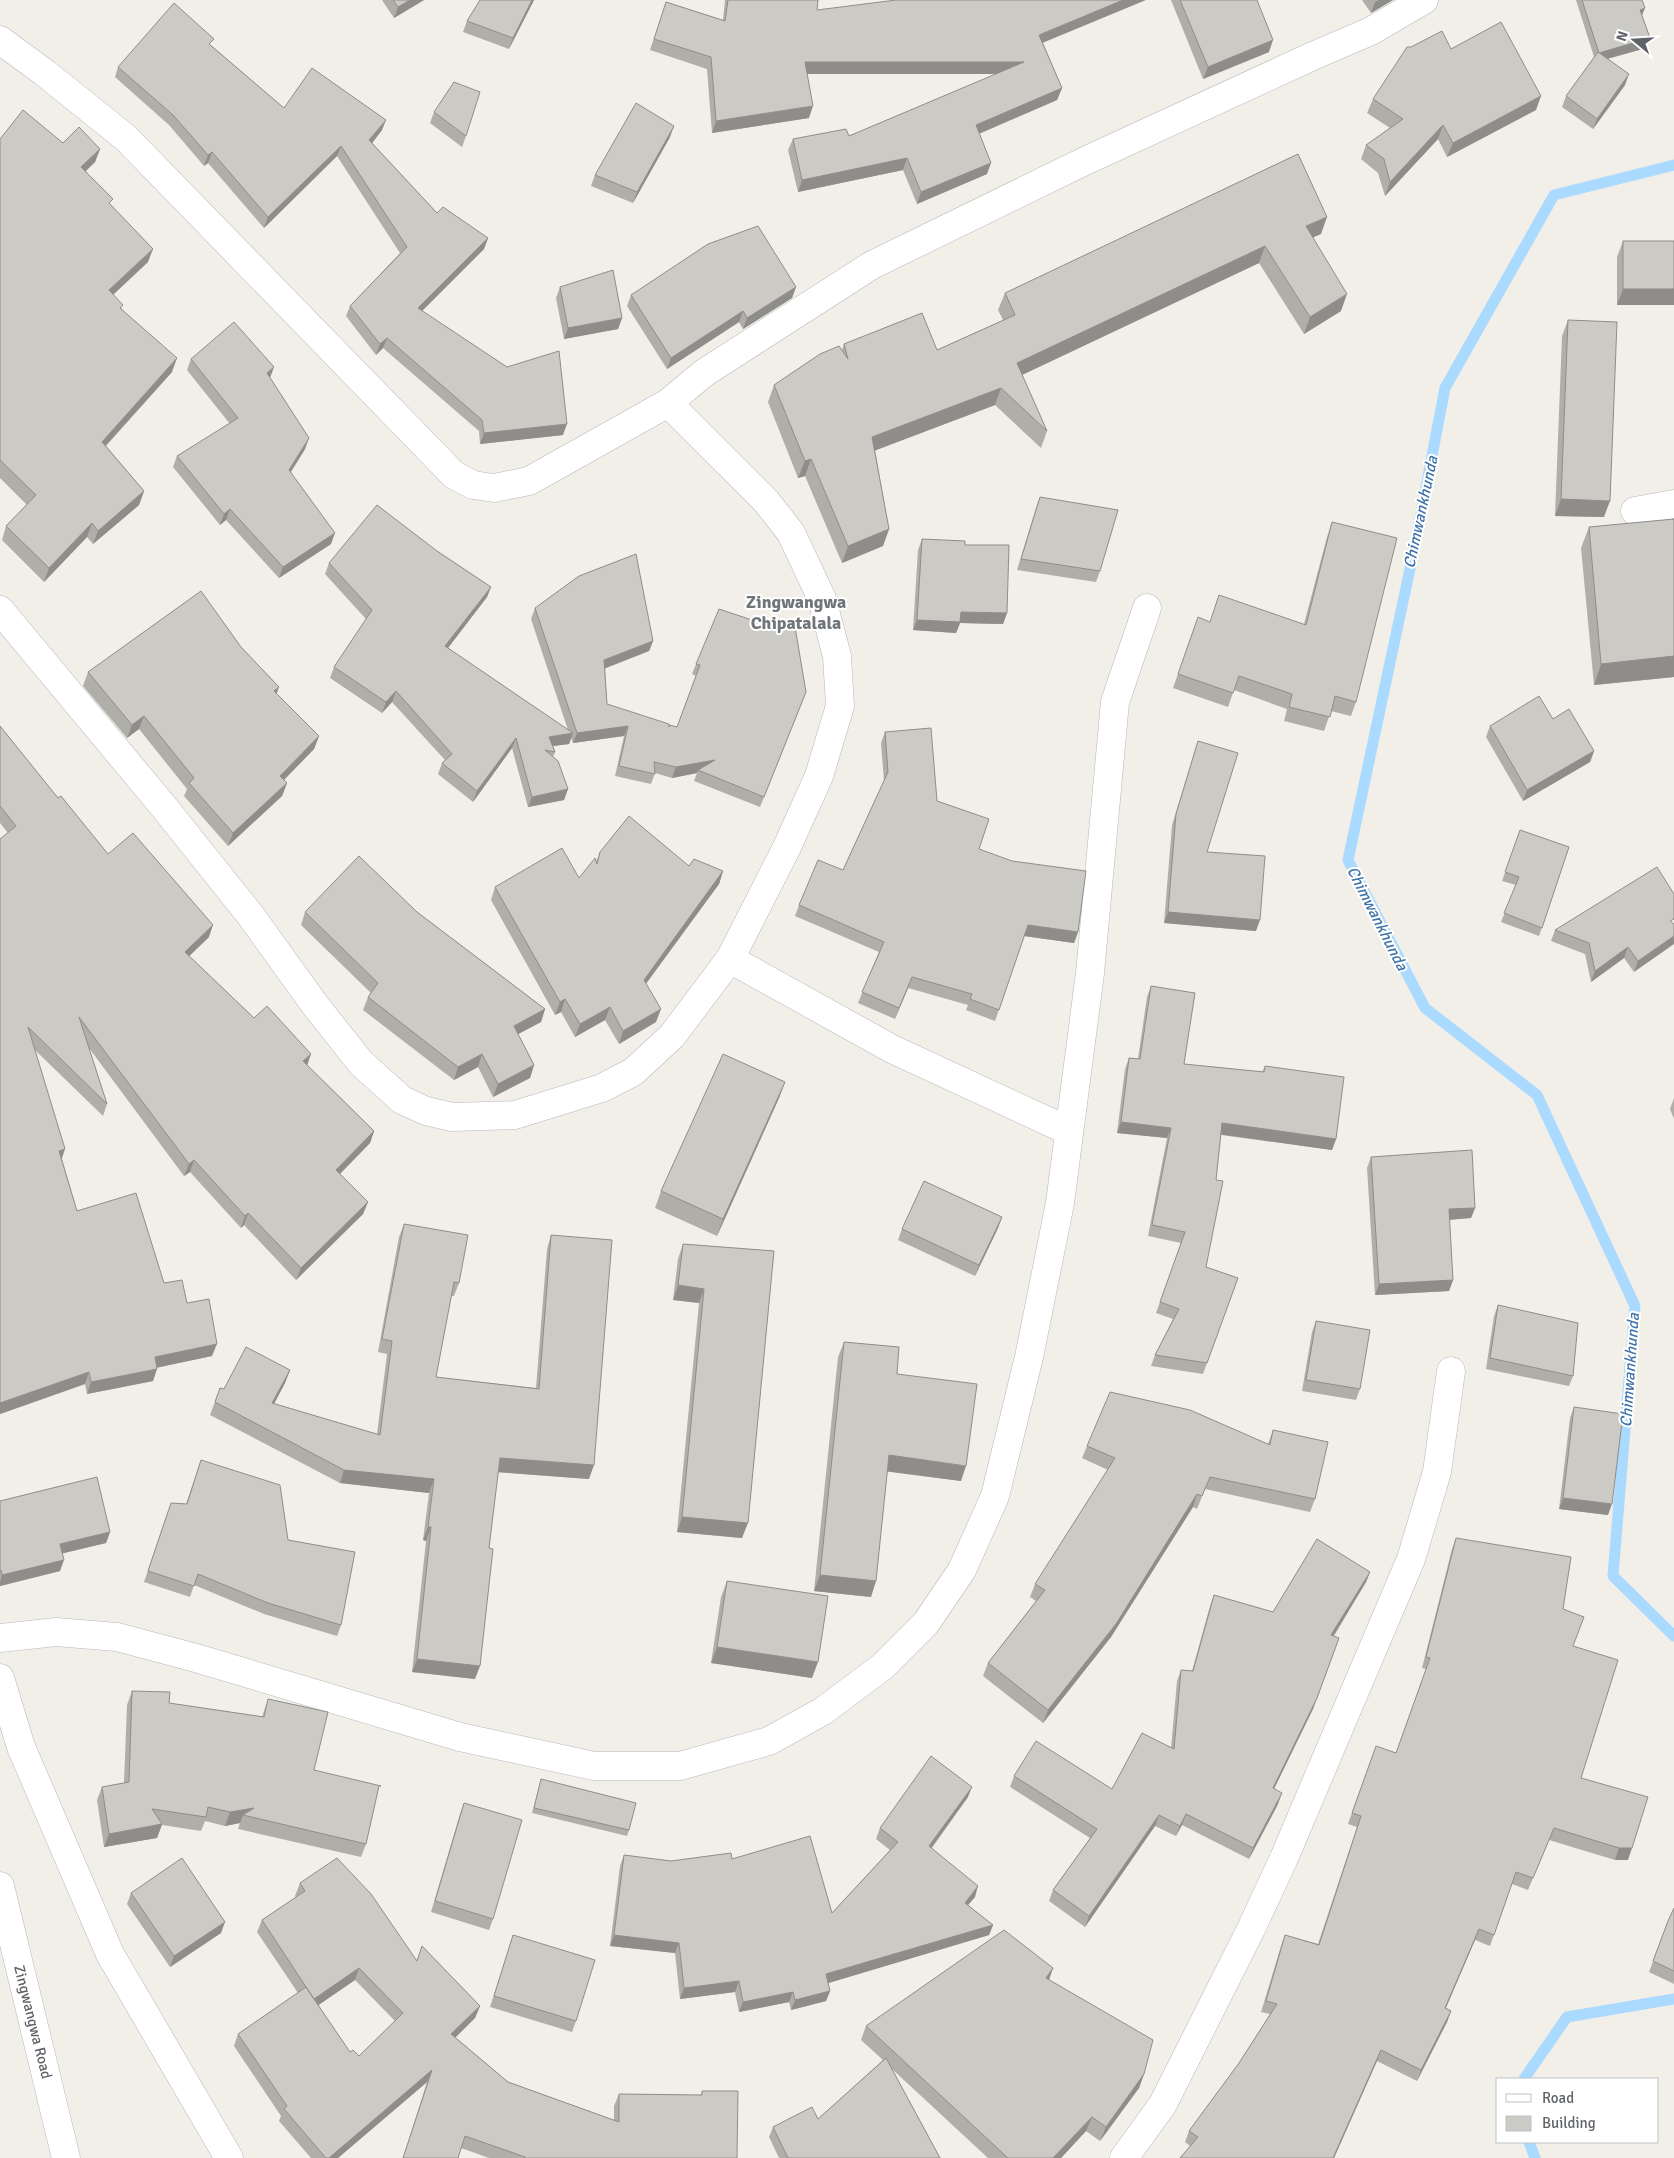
<svg xmlns="http://www.w3.org/2000/svg" width="1674" height="2158" font-family="Signika,sans-serif">
<style>
.lines{fill:none;stroke-linecap:round;stroke-linejoin:round}
.stream{stroke:#aadaff;stroke-width:11}
.street-casing{stroke:#b5b8bc;stroke-width:29}
.secondary-casing{stroke:#b6babf;stroke-width:29}
.street{stroke:#fff;stroke-width:28}
.secondary{stroke:#fff;stroke-width:28}
.wall{fill:#afaea9;fill-rule:evenodd}
.shaded-wall{fill:#8f8d8a}
.building{fill:#cccac5;stroke:#8f8d8a;fill-rule:evenodd}
.labels{text-anchor:middle;stroke-width:4;stroke-linejoin:round;paint-order:stroke}
.street-label{font-size:15px;fill:#5f6368;stroke:#fff}
.water-label{font-size:16px;font-style:italic;fill:#4174aa;stroke:#fff}
.quarter-label{font-size:18px;font-weight:bold;fill:#70757a;stroke:#fff}
</style>
<rect width="100%" height="100%" fill="#f1efe8"/>
<g class="lines">
<g class="stream">
<path d="M1674 165 1554 195 1445 388 1414 550 1348 860 1425 1008 1537 1095 1635 1306 1613 1576 1674 1636"/>
<path d="M1524 2079 1567 2017 1674 1999"/>
<path d="M1529 2142 1535 2158"/>
</g>
<defs>
<g id="street">
<path d="M0 40 45 73 126 138 454 475 473 485 494 488 529 481 668 403 704 373 872 265 1085 161 1315 55 1371 31 1424 0"/>
<path d="M1635 511 1674 504"/>
<path d="M0 610 164 807 251 916 315 1005 361 1063 402 1100 426 1111 452 1117 515 1115 602 1088 633 1072 672 1036 730 959 787 847 819 776 840 706 837 656 822 599 791 533 766 501 668 403"/>
<path d="M730 959 892 1049 1069 1131"/>
<path d="M0 1638 56 1632 117 1637 196 1658 460 1737 594 1766H680L769 1741 823 1711 882 1667 926 1623 962 1570 995 1496 1029 1357 1060 1203 1090 973 1115 702 1147 608"/>
<path d="M0 1678 21 1747 110 1954 229 2158"/>
<path d="M1124 2158 1163 2104 1252 1927 1284 1858 1411 1559 1437 1472 1451 1371"/>
</g>
<path id="secondary" d="M0 1886 66 2158"/>
</defs>
<use href="#street" class="street-casing"/>
<use href="#secondary" class="secondary-casing"/>
<use href="#street" class="street"/>
<use href="#secondary" class="secondary"/>
</g>
<g class="wall">
<path d="M382 0H424L394 18Z"/>
<path d="M480 0H534L509 49 463 32 467 21Z"/>
<path d="M725 0H818L817 10 1043 43 1062 88 1057 100 979 134 987 174 917 204 903 170 798 192 788 150 793 139 849 136 997 74H807L809 118 712 133 707 69 650 50 666 2 723 20Z"/>
<path d="M1171 0H1257L1269 52 1203 79Z"/>
<path d="M1362 0H1393L1371 13Z"/>
<path d="M1576 0H1642V16L1650 38 1646 48 1607 59 1625 85 1593 129 1562 107 1566 96 1594 57Z"/>
<path d="M212 46 284 108 382 130 372 143 437 213 488 238 484 249 422 311 563 435 480 444 479 431 383 348 376 355 346 316 350 306 400 253 337 156 264 228 208 163 204 166 169 125 115 77 118 67Z"/>
<path d="M1451 49 1536 110 1447 157 1438 139 1385 196 1378 173 1361 159 1366 145 1390 128 1367 113 1373 99Z"/>
<path d="M434 112 466 136 462 147 430 123Z"/>
<path d="M670 137 633 203 591 186 595 175Z"/>
<path d="M0 139 63 143 100 149 95 162 86 171 111 205 148 262 113 295 122 309 172 372 106 446 144 491 139 505 93 544 87 537 44 582 2 540 6 526 27 505 0 478Z"/>
<path d="M1321 234 1313 237 1341 311 1304 334 1259 263 1022 375 1047 431 1041 448 995 405 875 450 889 529 883 546 842 563 805 476 798 478 768 402 774 385 842 350 844 344 937 350 1003 320 998 310 1005 293Z"/>
<path d="M1623 241H1674V305H1617V257Z"/>
<path d="M560 287 622 318 618 329 564 339 556 298Z"/>
<path d="M796 287 792 298 743 329 739 322 667 369 627 306 631 295Z"/>
<path d="M1568 320 1604 517 1555 516 1562 336Z"/>
<path d="M191 359 270 378 305 449 291 472 331 544 279 578 226 520 220 525 173 467 177 456 230 424 187 370Z"/>
<path d="M1040 497 1100 571 1096 582 1017 570 1036 508Z"/>
<path d="M1674 519V677L1594 685 1581 548 1589 527Z"/>
<path d="M1332 522 1356 702 1351 716 1331 711 1324 731 1284 721 1287 709 1234 690 1228 707 1173 688 1198 617 1209 622 1304 624 1327 537Z"/>
<path d="M922 539 965 545 1007 613 1003 624 960 623 956 633 913 630 918 550Z"/>
<path d="M437 551 491 587 487 597 448 648 568 730 531 619 535 608 653 641 649 651 605 668 607 704 669 727H677L696 676 692 674 696 664 806 692 760 807 694 781 697 773 672 778 655 773 651 784 615 776 624 736 573 743 571 738 569 744 553 746 555 752 553 757 568 789 564 800 528 807 512 748 473 802 438 774 442 763 445 760 392 702 382 713 330 678 334 667 366 619 325 574 329 563Z"/>
<path d="M241 647 279 687 276 694 319 736 314 749 284 780 287 783 282 796 228 846 184 796 187 789 139 729 127 738 83 686 88 672Z"/>
<path d="M0 726 58 798 108 854 209 937 189 956 254 1018 307 1065 374 1131 370 1143 340 1174 368 1202 363 1214 296 1280 244 1225 241 1228 190 1172 184 1176 89 1048 107 1104 103 1116 35 1050 62 1159 77 1211 187 1303 212 1356 157 1367 153 1381 87 1394 85 1384 0 1414V839L8 833 0 823Z"/>
<path d="M1490 726 1594 751 1590 762 1523 801 1486 737Z"/>
<path d="M885 732 937 801 979 849 1078 932 1074 943 1024 936 995 1021 966 1010 968 1005 908 988 895 1019 858 1003 879 952 795 916 799 905 843 870 884 781 881 743Z"/>
<path d="M1198 741 1207 852 1256 931 1164 923 1172 825Z"/>
<path d="M1520 830 1569 847 1539 936 1501 922 1516 885 1502 881Z"/>
<path d="M600 852 723 871 719 884 646 984 656 1022 619 1044 605 1020 575 1037 561 1012 555 1015 491 900 495 887 579 878 596 862Z"/>
<path d="M1674 894 1634 972 1624 958 1591 982 1585 954 1551 941 1555 930Z"/>
<path d="M305 912H417L545 1009 541 1022 518 1034 534 1065 530 1078 493 1097 478 1067 454 1080 363 1010 368 997 371 993 301 925Z"/>
<path d="M1151 986 1184 1064 1262 1072 1265 1066 1336 1139 1332 1150 1221 1135 1206 1267 1238 1278 1203 1374 1151 1366 1155 1355 1173 1319 1156 1313 1181 1243 1148 1236 1167 1138 1117 1133 1125 1069 1129 1058 1138 1059 1147 997Z"/>
<path d="M785 1082 779 1098 717 1236 655 1208 661 1191Z"/>
<path d="M1674 1098V1119L1670 1109Z"/>
<path d="M1371 1157 1475 1208 1471 1218 1449 1220 1453 1280 1449 1291 1375 1295 1367 1168Z"/>
<path d="M1002 1217 998 1228 975 1276 898 1240 902 1229Z"/>
<path d="M404 1224 459 1283 454 1296H451L436 1377 536 1388 547 1249 551 1235 589 1479 498 1472 489 1548 475 1679 412 1672 426 1541 423 1540 429 1493 340 1483 210 1415 220 1388 224 1389 290 1370 285 1383 274 1404 377 1434 387 1354 378 1352 399 1237Z"/>
<path d="M683 1244 774 1251 742 1538 677 1532 699 1303 673 1300 678 1259Z"/>
<path d="M1498 1305 1573 1376 1569 1386 1486 1369 1494 1316Z"/>
<path d="M1316 1321 1360 1389 1356 1400 1302 1391 1312 1332Z"/>
<path d="M844 1342 897 1374 961 1481 887 1471 871 1597 814 1591 838 1357Z"/>
<path d="M1574 1407 1608 1515 1559 1509 1570 1418Z"/>
<path d="M1273 1430 1315 1499 1310 1512 1205 1489 1197 1509 1193 1507 1111 1637 1043 1723 983 1676 988 1663 1036 1601 1030 1597 1035 1584 1108 1470 1082 1458 1087 1446 1268 1444Z"/>
<path d="M201 1460 288 1540 341 1625 337 1636 264 1614 194 1585 190 1597 144 1582 167 1514 186 1504Z"/>
<path d="M0 1501 110 1532 106 1543 63 1553 60 1571 0 1586Z"/>
<path d="M1456 1538 1563 1609 1573 1646 1581 1778 1628 1860H1615L1549 1840 1528 1890 1512 1884 1490 1946 1475 1940 1446 2008 1451 2011 1447 2022 1417 2081 1377 2061 1334 2158H1180L1190 2146 1185 2142 1189 2131 1239 2063 1270 2014 1261 2012 1281 1946 1285 1935 1318 1944 1357 1827 1348 1824 1376 1746 1396 1753 1426 1669 1422 1668 1452 1549Z"/>
<path d="M1370 1572 1366 1582 1334 1636 1313 1709 1274 1789 1278 1804 1249 1859 1182 1825 1176 1836 1155 1826 1085 1927 1049 1901 1053 1890 1090 1838 1010 1787 1014 1776 1112 1789 1171 1748 1177 1681 1181 1670 1192 1671 1210 1606 1214 1595 1273 1612Z"/>
<path d="M727 1581 812 1678 711 1663 721 1597Z"/>
<path d="M132 1691 169 1703 262 1717 268 1699 314 1770 376 1799 366 1844 361 1857 238 1829 240 1823 225 1826 205 1821 201 1831 162 1825 157 1838 104 1847 97 1800 102 1787 124 1783 127 1705Z"/>
<path d="M541 1779 629 1830 627 1836 532 1813Z"/>
<path d="M968 1797 932 1848 975 1897 968 1905 993 1925 989 1935 828 1983 830 1991 826 2001 791 2010 789 2002 739 2012 735 1992 680 1999 675 1953 610 1946 620 1866 624 1855 671 1861 732 1859 832 1913 890 1850 876 1839 880 1828Z"/>
<path d="M464 1803 493 1919 489 1930 431 1912 460 1814Z"/>
<path d="M300 1883 417 1961 422 1946 480 2006 475 2018 455 2037 508 2082 614 2120V2106L619 2094 701 2095 702 2091 737 2158H489L461 2148 458 2158H403L427 2082 338 2158H311L279 2121 281 2116 234 2046 238 2034 298 1993 257 1932 262 1920 296 1897 295 1896ZM355 1980 395 2021 359 2056 350 2052 318 2005Z"/>
<path d="M131 1893 221 1933 170 1967 127 1904Z"/>
<path d="M1674 1908V1984L1649 1972 1668 1921Z"/>
<path d="M513 1935 576 2021 572 2032 490 2007Z"/>
<path d="M1053 1968 1049 1980 1144 2074 1139 2088 1100 2141 1086 2131 1061 2158H988L892 2069 940 2158H779L769 2137 773 2127 818 2119 883 2060 861 2040 866 2026Z"/>
</g>
<g class="shaded-wall">
<path d="M410 0H424L394 18 398 7Z"/>
<path d="M532 0H534L509 49 513 38Z"/>
<path d="M1123 0H1146L1035 46 1039 35Z"/>
<path d="M1379 0H1393L1371 13 1375 2Z"/>
<path d="M1645 8 1641 18 1640 10Z"/>
<path d="M1650 38 1646 48 1596 62 1599 53Z"/>
<path d="M1273 40 1269 52 1203 79 1208 67Z"/>
<path d="M805 62H1024L1020 74H801Z"/>
<path d="M1629 74 1625 85 1593 129 1597 119Z"/>
<path d="M1062 88 1057 100 971 137 976 125Z"/>
<path d="M1541 96 1536 110 1447 157 1453 143Z"/>
<path d="M813 106 809 118 712 133 716 121Z"/>
<path d="M386 120 382 130 366 151 369 140Z"/>
<path d="M1443 125 1438 139 1385 196 1390 182Z"/>
<path d="M674 126 670 137 633 203 637 192Z"/>
<path d="M341 146 337 156 264 228 268 217Z"/>
<path d="M100 149 95 162 76 180 81 167Z"/>
<path d="M212 152 208 163 204 166 208 155Z"/>
<path d="M907 158 903 170 798 192 802 180Z"/>
<path d="M991 163 987 174 917 204 921 192Z"/>
<path d="M1327 217 1321 234 1300 243 1306 226Z"/>
<path d="M488 238 484 249 414 319 418 308Z"/>
<path d="M1265 246 1259 263 1011 380 1017 363Z"/>
<path d="M153 249 148 262 104 303 109 290Z"/>
<path d="M796 287 792 298 743 329 747 318Z"/>
<path d="M1623 289H1674V305H1617Z"/>
<path d="M1347 294 1341 311 1304 334 1310 317Z"/>
<path d="M743 311 739 322 667 369 671 358Z"/>
<path d="M622 318 618 329 564 339 568 328Z"/>
<path d="M387 338 383 348 376 355 380 344Z"/>
<path d="M177 358 172 372 97 455 102 442Z"/>
<path d="M274 367 270 378 267 373Z"/>
<path d="M1001 388 995 405 866 454 872 437Z"/>
<path d="M567 424 563 435 480 444 484 433Z"/>
<path d="M309 438 305 449 285 481 289 470Z"/>
<path d="M811 459 805 476 798 478 805 461Z"/>
<path d="M144 491 139 505 93 544 98 531Z"/>
<path d="M1561 499 1610 501 1604 517 1555 516Z"/>
<path d="M230 509 226 520 220 525 224 514Z"/>
<path d="M92 523 87 537 44 582 49 568Z"/>
<path d="M889 529 883 546 842 563 848 546Z"/>
<path d="M335 533 331 544 279 578 283 567Z"/>
<path d="M491 587 487 597 441 657 445 646Z"/>
<path d="M961 612 1007 613 1003 624 960 623 956 633 913 630 917 620Z"/>
<path d="M653 641 649 651 601 670 604 660Z"/>
<path d="M1674 656V677L1594 685 1601 664Z"/>
<path d="M279 687 274 701V691Z"/>
<path d="M396 691 392 702 382 713 386 702Z"/>
<path d="M144 716 139 729 127 738 132 725Z"/>
<path d="M628 726 624 736 573 743 577 733Z"/>
<path d="M573 733 569 744 545 747 549 737Z"/>
<path d="M319 736 314 749 275 789 280 776Z"/>
<path d="M516 738 512 748 473 802 477 791Z"/>
<path d="M1594 751 1590 762 1523 801 1527 790Z"/>
<path d="M715 760 698 770 697 773 672 778 676 767Z"/>
<path d="M287 783 282 796 228 846 233 833Z"/>
<path d="M568 789 564 800 528 807 532 797Z"/>
<path d="M723 871 719 884 639 993 644 980Z"/>
<path d="M1168 912 1260 920 1256 931 1164 923Z"/>
<path d="M213 925 209 937 181 964 185 952Z"/>
<path d="M1028 925 1078 932 1074 943 1024 936Z"/>
<path d="M1674 936V944L1634 972 1638 961Z"/>
<path d="M1628 947 1624 958 1591 982 1595 971Z"/>
<path d="M912 977 908 988 895 1019 899 1008Z"/>
<path d="M565 999 561 1012 555 1015 560 1002Z"/>
<path d="M610 1007 605 1020 575 1037 580 1024Z"/>
<path d="M545 1009 541 1022 509 1039 514 1026Z"/>
<path d="M661 1009 656 1022 619 1044 623 1031Z"/>
<path d="M311 1054 307 1066 303 1061Z"/>
<path d="M482 1054 478 1067 454 1080 458 1067Z"/>
<path d="M534 1065 530 1078 493 1097 498 1084Z"/>
<path d="M785 1082 779 1098 717 1236 723 1219Z"/>
<path d="M1121 1122 1171 1128 1167 1138 1117 1133Z"/>
<path d="M1222 1123 1336 1139 1332 1150 1218 1134Z"/>
<path d="M374 1131 370 1143 332 1182 336 1170Z"/>
<path d="M65 1149 61 1161 59 1151Z"/>
<path d="M194 1160 190 1172 184 1176 189 1164Z"/>
<path d="M368 1202 363 1214 296 1280 301 1268Z"/>
<path d="M1475 1208 1471 1218 1445 1220 1449 1209Z"/>
<path d="M248 1213 244 1225 241 1228 245 1216Z"/>
<path d="M1002 1217 998 1228 975 1276 979 1265Z"/>
<path d="M1453 1280 1449 1291 1375 1295 1379 1284Z"/>
<path d="M678 1285 704 1289 699 1303 673 1300Z"/>
<path d="M217 1344 212 1356 151 1369 155 1357Z"/>
<path d="M157 1369 153 1381 87 1394 91 1382Z"/>
<path d="M290 1370 285 1383 267 1417 272 1403Z"/>
<path d="M89 1372 85 1384 0 1414V1403Z"/>
<path d="M889 1455 966 1466 961 1481 883 1471Z"/>
<path d="M500 1458 594 1465 589 1479 495 1472Z"/>
<path d="M344 1470 434 1479 429 1493 340 1483Z"/>
<path d="M1197 1494 1193 1507 1111 1637 1043 1723 1048 1710Z"/>
<path d="M1563 1498 1612 1504 1608 1515 1559 1509Z"/>
<path d="M682 1517 748 1523 742 1538 677 1532Z"/>
<path d="M428 1527H431L426 1541 423 1540Z"/>
<path d="M110 1532 106 1543 56 1555 60 1544Z"/>
<path d="M64 1560 60 1571 0 1586V1582L2 1575Z"/>
<path d="M1370 1572 1366 1582 1327 1646 1331 1635Z"/>
<path d="M820 1575 876 1581 871 1597 814 1591Z"/>
<path d="M1339 1638 1313 1709 1269 1799 1273 1788Z"/>
<path d="M717 1647 818 1662 812 1678 711 1663Z"/>
<path d="M417 1659 480 1666 475 1679 412 1672Z"/>
<path d="M972 1787 968 1797 925 1856 929 1846Z"/>
<path d="M1282 1793 1278 1804 1249 1859 1253 1848Z"/>
<path d="M254 1808 243 1815 240 1823 225 1826 230 1812Z"/>
<path d="M1186 1814 1182 1825 1176 1836 1180 1826Z"/>
<path d="M1159 1815 1155 1826 1085 1927 1089 1916Z"/>
<path d="M162 1824 157 1838 104 1847 109 1834Z"/>
<path d="M1619 1848H1632L1628 1860H1615Z"/>
<path d="M978 1886 975 1897 961 1913 965 1903Z"/>
<path d="M225 1922 221 1933 170 1967 174 1956Z"/>
<path d="M993 1925 989 1935 822 1985 826 1974Z"/>
<path d="M1479 1929 1475 1940 1441 2019 1445 2008Z"/>
<path d="M614 1935 679 1943 675 1953 610 1946Z"/>
<path d="M359 1968 355 1980 310 2011 314 1999Z"/>
<path d="M1053 1968 1048 1982 1046 1978Z"/>
<path d="M739 1981 735 1992 680 1999 684 1988Z"/>
<path d="M830 1991 826 2001 791 2010 795 2000Z"/>
<path d="M793 1992 789 2002 739 2012 743 2002Z"/>
<path d="M480 2006 475 2018 447 2046 451 2034Z"/>
<path d="M1451 2011 1447 2022 1417 2081 1421 2070Z"/>
<path d="M1381 2050 1377 2061 1334 2158H1333Z"/>
<path d="M432 2070 427 2082 338 2158H329Z"/>
<path d="M1144 2074 1139 2088 1100 2141 1106 2127Z"/>
<path d="M1092 2117 1086 2131 1061 2158H1053Z"/>
</g>
<g class="building">
<path d="M393 0H410L398 7Z"/>
<path d="M480 0H532L513 38 467 21Z"/>
<path d="M728 0H818L817 10 896 0H1123L1039 35 1062 88 976 125 991 163 921 192 907 158 802 180 793 139 846 129 849 136 1024 62H805L813 106 716 121 711 57 654 39 666 2 725 21Z"/>
<path d="M1180 0H1257L1273 40 1208 67Z"/>
<path d="M1582 0H1642L1645 8 1640 10 1650 38 1599 53Z"/>
<path d="M174 3 214 39 209 44 284 108 312 68 386 120 369 140 437 213 443 207 488 238 418 308 507 367 559 351 567 424 484 433 482 420 387 338 380 344 350 306 407 247 341 146 268 217 212 152 208 155 173 115 118 67Z"/>
<path d="M1501 22 1541 96 1453 143 1443 125 1390 182 1384 159 1366 145 1403 119 1373 99 1407 47H1411L1442 31 1451 49Z"/>
<path d="M1598 52 1629 74 1597 119 1566 96Z"/>
<path d="M454 82 480 92 466 136 434 112Z"/>
<path d="M636 103 674 126 637 192 595 175Z"/>
<path d="M23 110 63 143 79 127 100 149 81 167 113 199 109 203 153 249 109 290 123 305 120 308 177 358 102 442 144 491 98 531 92 523 49 568 6 526 36 495 0 460V139Z"/>
<path d="M1298 154 1327 217 1306 226 1347 294 1310 317 1265 246 1017 363 1047 431 1001 388 872 437 889 529 848 546 811 459 805 461 774 385 820 354 839 346 848 359 844 344 922 313 937 350 1015 315 1005 293Z"/>
<path d="M758 226 796 287 747 318 743 311 671 358 631 295 708 244Z"/>
<rect x="1623" y="241" width="51" height="48"/>
<path d="M613 270 622 318 568 328 560 287Z"/>
<path d="M1568 320 1617 322 1610 501 1561 499Z"/>
<path d="M234 322 274 367 267 373 309 438 289 470 335 533 283 567 230 509 224 514 177 456 238 418 191 359Z"/>
<path d="M1040 497 1118 510 1100 571 1021 559Z"/>
<path d="M377 505 437 551 491 587 445 646 573 733 549 737 555 752 545 750 558 761 568 789 532 797 516 738 477 791 442 763 452 754 396 691 386 702 334 667 372 610 329 563Z"/>
<path d="M1674 519V656L1601 664 1589 527Z"/>
<path d="M1332 522 1397 538 1356 702 1335 696 1330 717 1289 707 1292 694 1239 676 1233 693 1178 674 1198 617 1210 622 1219 595 1306 625Z"/>
<path d="M922 539 965 541V545H1009L1007 613 961 612 960 622 917 620Z"/>
<path d="M636 554 653 641 604 660 607 704 669 724V727L670 725 677 727 700 665 696 664 719 609 761 623 794 621 806 692 764 797 698 770 715 760 676 767 654 762 655 774 619 766 628 726 577 733 535 608 579 576Z"/>
<path d="M201 591 241 647 279 687 274 691 319 736 280 776 287 783 233 833 189 783 194 778 144 716 132 725 88 672Z"/>
<path d="M1539 696 1553 719 1569 709 1594 751 1527 790 1490 726Z"/>
<path d="M0 726 58 798 61 796 108 854 133 833 213 925 185 952 254 1018 267 1006 311 1054 303 1061 374 1131 336 1170 368 1202 301 1268 248 1213 245 1216 194 1160 189 1164 79 1017 107 1104 28 1027 65 1149 59 1151 77 1211 136 1193 164 1283 182 1280 187 1303 209 1299 217 1344 155 1357 157 1369 91 1382 89 1372 0 1403V839L16 826 0 806Z"/>
<path d="M931 728 937 801 989 819 979 849 1012 861 1086 871 1078 932 1028 925 999 1010 970 999 972 994 912 977 899 1008 862 992 884 942 799 905 818 860 843 870 888 772 885 732Z"/>
<path d="M1198 741 1238 753 1207 852 1265 856 1260 920 1168 912 1176 814Z"/>
<path d="M629 816 689 866 694 859 723 871 644 980 661 1009 623 1031 610 1007 580 1024 565 999 560 1002 495 887 562 848 579 878 595 858 597 864 600 852Z"/>
<path d="M1520 830 1569 847 1542 928 1504 913 1519 877 1505 872Z"/>
<path d="M359 856 417 912 545 1009 514 1026 534 1065 498 1084 482 1054 458 1067 368 997 378 983 305 912Z"/>
<path d="M1657 867 1674 894V919L1670 921 1674 924V936L1638 961 1628 947 1595 971 1589 943 1555 930Z"/>
<path d="M1151 986 1195 993 1184 1064 1264 1072 1265 1066 1344 1077 1336 1139 1222 1123 1216 1180 1223 1181 1206 1267 1238 1278 1207 1363 1155 1355 1179 1309 1160 1302 1185 1232 1152 1225 1171 1128 1121 1122 1129 1058 1140 1059Z"/>
<path d="M723 1054 785 1082 723 1219 661 1191Z"/>
<path d="M1472 1150 1475 1208 1449 1209 1453 1280 1379 1284 1371 1157Z"/>
<path d="M924 1181 1002 1217 979 1265 902 1229Z"/>
<path d="M404 1224 468 1235 459 1283 454 1282 436 1377 539 1389 551 1235 612 1240 594 1465 500 1458 489 1548 493 1549 480 1666 417 1659 431 1527H428L434 1479 344 1470 215 1402 220 1388 224 1389 246 1347 290 1370 272 1403 380 1435 392 1341 382 1339Z"/>
<path d="M683 1244 774 1251 748 1523 682 1517 704 1289 678 1285Z"/>
<path d="M1498 1305 1578 1323 1573 1376 1490 1358Z"/>
<path d="M1316 1321 1370 1330 1360 1389 1306 1380Z"/>
<path d="M844 1342 899 1347 897 1374 977 1384 966 1466 889 1455 876 1581 820 1575Z"/>
<path d="M1110 1392 1190 1410 1270 1445 1273 1430 1328 1442 1315 1499 1210 1477 1202 1496 1197 1494 1116 1624 1048 1710 988 1663 1045 1590 1035 1584 1115 1458 1087 1446Z"/>
<path d="M1574 1407 1623 1414 1612 1504 1563 1498Z"/>
<path d="M201 1460 280 1485 288 1540 355 1552 341 1625 268 1603 198 1574 194 1586 148 1571 171 1503 187 1504Z"/>
<path d="M97 1477 110 1532 60 1544 64 1560 2 1575 1 1570 0 1571V1501Z"/>
<path d="M1456 1538 1571 1557 1563 1609 1584 1617 1573 1646 1618 1660 1581 1778 1648 1797 1632 1848H1619L1554 1828 1533 1878 1516 1872 1494 1935 1479 1929 1445 2008 1451 2011 1421 2070 1381 2050 1333 2158H1180L1198 2137 1189 2131 1239 2063 1277 2004 1266 2001 1285 1935 1319 1945 1361 1816 1352 1813 1376 1746 1396 1753 1430 1658 1426 1657Z"/>
<path d="M1317 1539 1370 1572 1331 1635 1339 1638 1317 1698 1273 1788 1282 1793 1253 1848 1186 1814 1180 1826 1159 1815 1089 1916 1053 1890 1097 1829 1014 1776 1036 1741 1112 1789 1142 1733 1174 1749 1181 1670 1193 1671 1214 1595 1273 1612Z"/>
<path d="M727 1581 828 1596 818 1662 717 1647Z"/>
<path d="M132 1691 170 1692 169 1703 264 1717 268 1699 328 1712 314 1770 381 1786H379L366 1844 243 1815 254 1808 230 1812 208 1807 206 1817 152 1809 162 1824 109 1834 102 1787 129 1782Z"/>
<path d="M931 1756 972 1787 929 1846 978 1886 965 1903 993 1925 826 1974 830 1991 795 2000 793 1992 743 2002 739 1981 684 1988 679 1943 614 1935 624 1855 671 1861 731 1853 732 1859 810 1836 832 1913 898 1842 880 1828Z"/>
<path d="M541 1779 636 1803 629 1830 534 1808Z"/>
<path d="M464 1803 522 1820 493 1919 435 1901Z"/>
<path d="M182 1858 225 1922 174 1956 131 1893Z"/>
<path d="M337 1858 371 1894 417 1961 422 1946 480 2006 451 2034 508 2082 619 2122V2094L702 2095V2091H738L737 2158H524L525 2157 465 2136 458 2158H403L432 2070 329 2158H326L284 2109 287 2106 238 2034 306 1987 314 1999 262 1920 305 1891 300 1883ZM359 1968 403 2013 359 2056 353 2050 350 2052 314 1999Z"/>
<path d="M1674 1908V1971L1653 1961 1668 1921Z"/>
<path d="M1004 1930 1053 1968 1046 1978 1153 2040 1144 2074 1106 2127 1092 2117 1053 2158H1008L866 2026Z"/>
<path d="M513 1935 595 1960 576 2021 494 1996Z"/>
<path d="M886 2058 940 2158H788L773 2127 812 2107 818 2119Z"/>
</g>
<g class="labels">
<g class="street-label">
<text transform="translate(33 2022) rotate(76)" y="5">Zingwangwa Road</text>
</g>
<g class="water-label">
<text transform="translate(1420 512) rotate(-78)" y="6">Chimwankhunda</text>
<text transform="translate(1378 918) rotate(63)" y="6">Chimwankhunda</text>
<text transform="translate(1629 1370) rotate(-86)" y="6">Chimwankhunda</text>
</g>
<g class="quarter-label">
<text x="796" y="608">Zingwangwa<tspan x="796" dy="21">Chipatalala</tspan></text>
</g>
</g>
<rect x="1496" y="2078" width="162" height="65" fill="#ffffff" stroke="#bfc1c3"/>
<rect x="1506" y="2094" width="25" height="8" fill="#ffffff" stroke="#bfc1c3"/>
<text x="1542" y="2103" font-size="15" fill="#5f6368">Road</text>
<rect x="1506" y="2116" width="25" height="15" fill="#cccac5" stroke="#bfc1c3"/>
<text x="1542" y="2128" font-size="15" fill="#5f6368">Building</text>
<g transform="translate(1634 40) rotate(288)" stroke="#ffffff" stroke-width="4" paint-order="stroke">
<path d="M0-4L9 19L0 12L-9 19Z" fill="#5f6368"/>
<text y="-8" font-size="14" font-weight="bold" text-anchor="middle" fill="#5f6368">N</text>
</g>
</svg>
